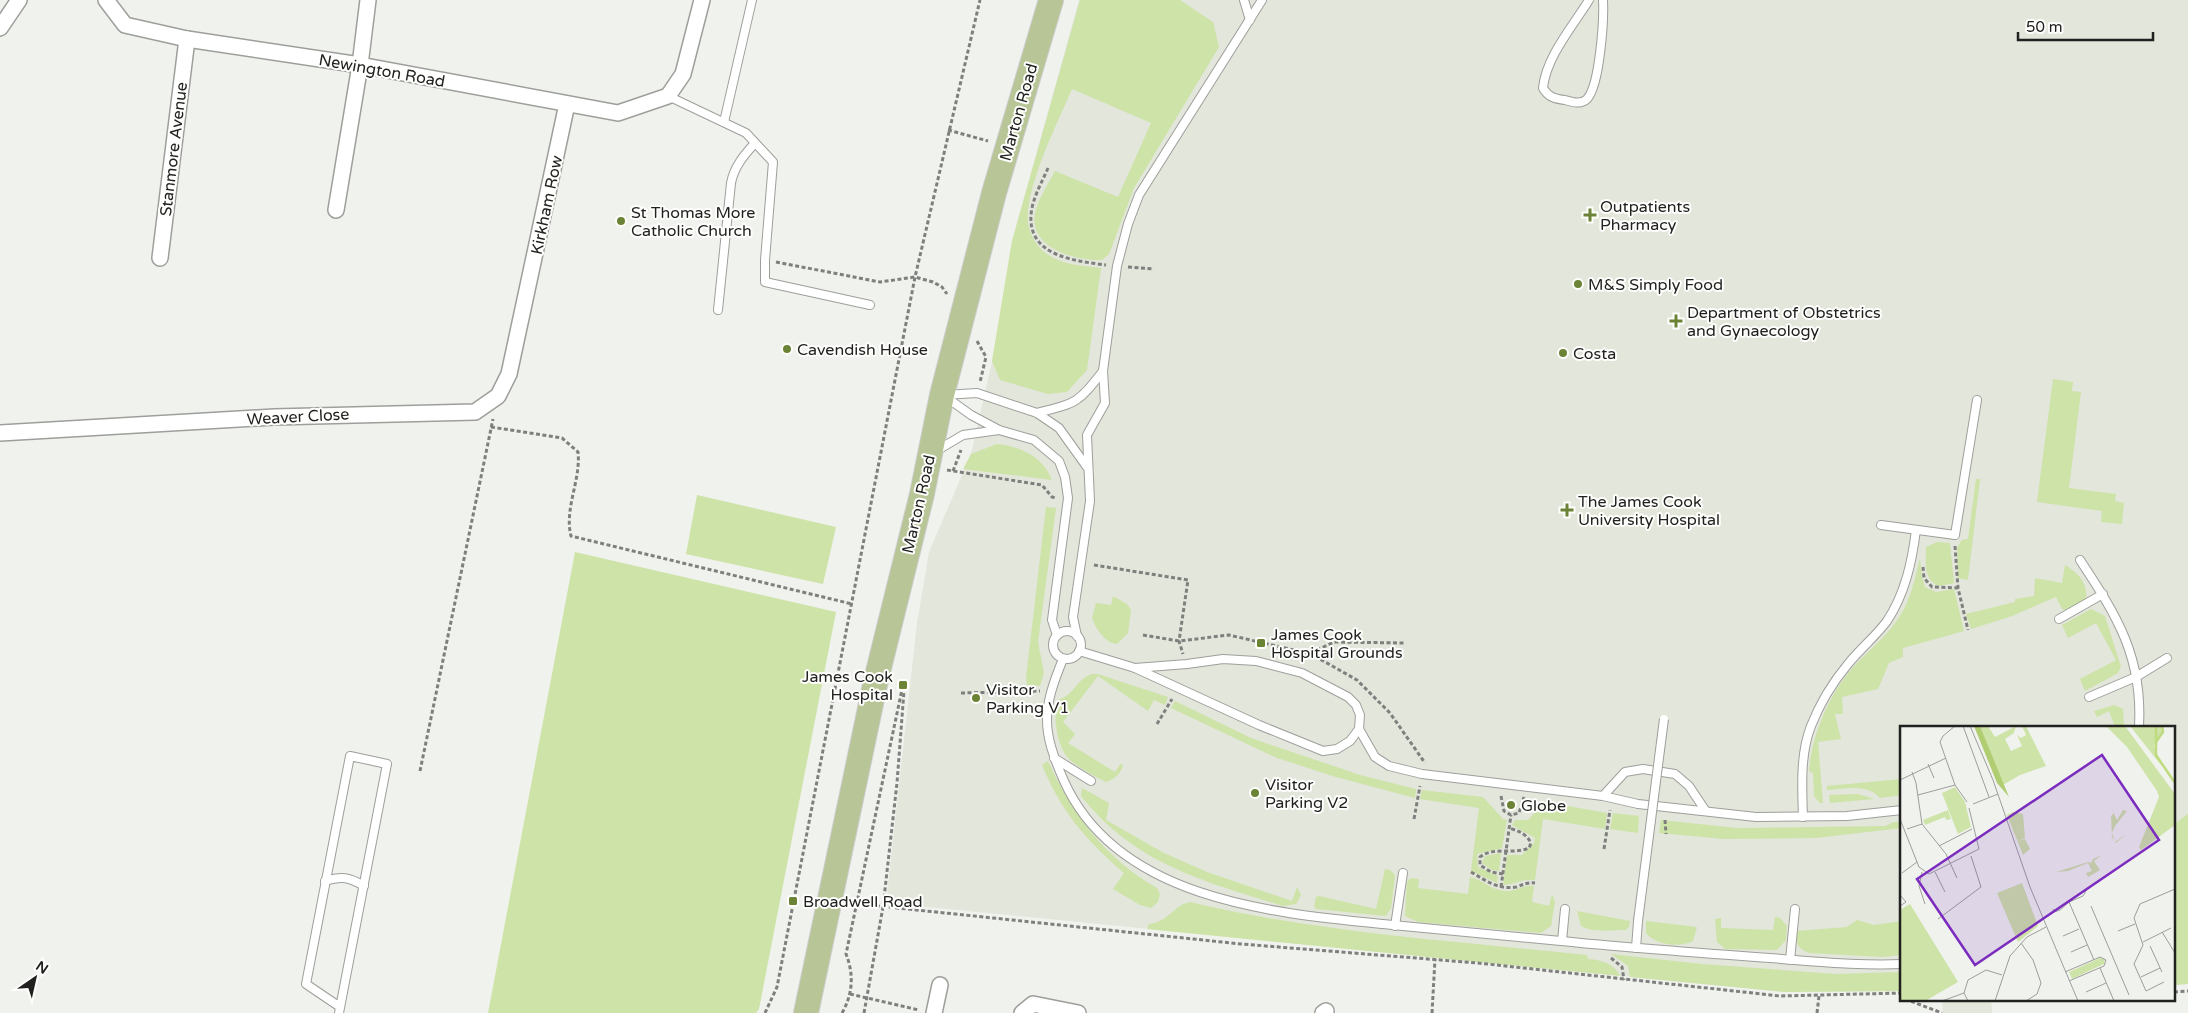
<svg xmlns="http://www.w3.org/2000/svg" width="2188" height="1013" font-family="'Varela Round',sans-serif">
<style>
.built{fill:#e2e6db}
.green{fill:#cee3a7}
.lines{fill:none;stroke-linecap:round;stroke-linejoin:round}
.lane-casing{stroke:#9e9f9b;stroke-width:10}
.street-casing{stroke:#9e9f9b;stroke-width:18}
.primary-casing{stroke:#cecece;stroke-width:26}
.path{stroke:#7f807e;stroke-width:3;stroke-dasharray:4 2.5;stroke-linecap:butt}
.lane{stroke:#fff;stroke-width:8}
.street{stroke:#fff;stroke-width:15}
.primary{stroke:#b7c597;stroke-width:24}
.lane-bridge-casing{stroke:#9e9f9b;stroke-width:10;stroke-linecap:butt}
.lane-bridge{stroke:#fff;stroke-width:8}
.poi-dot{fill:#6b8335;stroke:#fefffc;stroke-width:2}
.labels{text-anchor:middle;stroke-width:4;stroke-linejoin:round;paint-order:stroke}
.street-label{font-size:16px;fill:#212120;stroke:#fefffc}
.poi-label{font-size:16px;fill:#212120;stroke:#fefffc;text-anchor:start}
.inset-river{fill:none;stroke:#bedc7f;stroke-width:2.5}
.inset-road{fill:none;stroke:#9d9e9c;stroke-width:1}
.view{fill:#7b2cbf;fill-opacity:0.15;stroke:#7b2cbf;stroke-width:2.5}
.inset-edge{fill:none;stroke:#212120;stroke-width:2.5}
</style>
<rect width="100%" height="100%" fill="#f0f2ee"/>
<g class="built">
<path d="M1079 0H2188V984L2174 985V727H1902V991L1785 992 886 903 917 623 929 552 971 454 996 344 1012 241Z"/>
<path d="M1942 999H1991L1992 1013H1943Z"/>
</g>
<g class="green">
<path d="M1080 0H1180L1213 22 1219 47 1134 188 1109 254 1102 260C1076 261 1028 248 1035 213 1038 199 1049 183 1055 171L1118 197 1151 123 1072 89C1058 122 1025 187 1028 222 1029 235 1039 250 1050 256 1065 265 1084 266 1101 268L1087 370 1067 392 1048 394 1000 380 992 361 1012 241Z"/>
<path d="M2053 379 2073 382 2072 391 2081 392 2069 488 2116 494 2115 501 2124 503 2122 524 2101 522 2102 511 2037 502Z"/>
<path d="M997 444C1020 446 1043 457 1052 480L963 469 971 454Z"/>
<path d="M1976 479H1980L1968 580 1958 578 1957 548 1962 540 1968 539Z"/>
<path d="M697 495 836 527 823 584 686 554Z"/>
<path d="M1046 507 1056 508 1038 642 1044 673 1040 686 1027 685 1026 678Z"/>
<path d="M1937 542 1950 543 1954 583 1939 586C1923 580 1926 562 1926 547Z"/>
<path d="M575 552 836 612 759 1009 756 1013H488Z"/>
<path d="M1920 558 1922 577 1925 587 1936 592 1954 589 1964 631 1903 648V657L1889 663 1878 689 1842 697 1843 714H1835L1841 739 1818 742 1823 803H1820L1814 796 1813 773 1809 771C1812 733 1831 689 1859 661 1875 645 1893 630 1904 609 1912 593 1916 575 1920 558Z"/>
<path d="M2065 565C2078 573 2088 583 2086 599L2065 610 2062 609 2056 597 2012 616 1971 629 1966 614 2015 602V599L2034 596 2035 578 2062 583Z"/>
<path d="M1113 596 1127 604 1131 610 1128 633 1117 644C1105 643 1096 629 1092 618L1096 603 1111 605Z"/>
<path d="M2091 609 2105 616 2121 667 2118 673 2085 691 2080 679 2116 660 2096 623 2068 638 2062 625Z"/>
<path d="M1092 674H1098L1168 697 1165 705 1154 700 1148 711 1098 676 1063 722 1075 734 1068 743 1115 772 1121 763 1123 766C1119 775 1115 779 1106 782 1094 776 1081 769 1071 761 1057 749 1052 717 1058 700 1077 693 1074 681 1092 674Z"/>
<path d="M1175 701 1251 738 1360 775 1416 789 1415 798 1336 777 1277 758 1171 708Z"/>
<path d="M2114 705 2123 709 2124 727H2115L2109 711 2097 717 2094 711Z"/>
<path d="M1048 761C1073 815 1105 858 1157 888L1160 894 1158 902 1151 908 1140 905 1113 889 1124 873C1086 840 1062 813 1042 765Z"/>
<path d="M1902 779V795L1880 798C1866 783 1846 789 1827 790V786Z"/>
<path d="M1082 788 1109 803 1106 820 1164 853 1207 872 1292 901 1297 887 1301 895 1296 904 1283 906C1204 881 1136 865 1081 796Z"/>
<path d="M1422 790 1483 797 1503 819 1507 820 1502 848 1477 854 1478 867 1498 876 1497 883 1471 871 1479 808 1420 799Z"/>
<path d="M1858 794 1874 799 1830 803 1829 795Z"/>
<path d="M1546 802 1607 813 1605 829 1543 819 1535 880C1524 878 1515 885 1503 885L1507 855H1522L1534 843 1535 838 1512 825 1515 820H1528L1542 804Z"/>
<path d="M1613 813 1639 816 1638 833 1610 829Z"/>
<path d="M2188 814V984L2174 985V824Z"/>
<path d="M1661 820 1737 828 1885 826 1894 822H1902V828L1816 838 1724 839 1659 833Z"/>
<path d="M1501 853 1499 871 1492 870 1482 863 1485 856Z"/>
<path d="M1385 869 1390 870 1395 875 1391 908 1386 916 1316 909 1314 906 1316 897 1319 896 1376 909Z"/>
<path d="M1470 877C1484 880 1489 890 1507 891 1517 891 1525 884 1534 886L1532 902 1549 906 1552 894 1555 902 1551 926 1541 933 1418 922 1405 916 1407 882 1411 878 1419 879 1418 888 1468 894Z"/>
<path d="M1190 902C1320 933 1454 941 1587 955L1588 959C1601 960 1614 963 1620 976L1147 929 1149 924C1169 922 1172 906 1190 902Z"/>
<path d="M1577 911 1630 921 1629 927 1626 930C1612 930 1592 933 1581 926Z"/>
<path d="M1775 917 1780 918 1787 926 1786 940 1777 950 1725 949 1717 942 1715 919 1721 918V928L1773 930Z"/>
<path d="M1857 920 1874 925 1902 921V955L1883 957 1809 953C1798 949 1795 942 1796 931L1847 927Z"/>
<path d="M1646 921 1697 927 1693 941C1680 948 1655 945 1646 933Z"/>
<path d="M1611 954 1702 964 1835 974 1902 972V991L1785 992 1630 977 1628 966Z"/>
</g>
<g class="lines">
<defs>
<g id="lane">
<path d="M1244 0 1250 20"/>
<path d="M1589 0C1573 26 1546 57 1543 88 1548 97 1555 99 1565 100 1572 102 1581 105 1587 99 1600 85 1604 19 1603 0"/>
<path d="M668 96 746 133 773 162 765 260V282L870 305"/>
<path d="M724 122 752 0"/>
<path d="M718 310 731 183C734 167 744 155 755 143"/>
<path d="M944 395 977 393 1037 413 1059 428 1087 467"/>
<path d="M946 397 971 415 999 430 1034 440 1059 461 1065 477 1068 498 1052 620 1057 635"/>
<path d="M1037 413C1077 403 1078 403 1103 371"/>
<path d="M936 451 963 435 999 430"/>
<path d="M1881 525 1955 535 1977 400"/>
<path d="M2080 560C2117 616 2143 657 2139 727"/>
<path d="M2059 619 2103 594"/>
<circle cx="1067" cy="645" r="14"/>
<path d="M1077 636 1073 617 1090 501 1087 435 1105 403 1103 371 1117 266 1128 224 1139 195 1262 0"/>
<path d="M1079 651 1135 668 1259 725 1323 751 1337 749 1350 741 1359 729"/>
<path d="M1063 659C1042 710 1041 729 1064 781 1117 899 1271 913 1383 924 1442 930 1501 935 1561 941 1630 948 1700 953 1769 958 1813 961 1858 966 1902 964"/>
<path d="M1135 668 1187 664 1223 659 1256 661 1302 673 1348 697 1356 705 1360 715 1359 729 1375 757 1389 766 1422 774 1603 796 1638 804 1756 817 1847 816 1902 810"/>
<path d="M2089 697 2136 677 2167 658"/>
<path d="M1054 758 1091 781"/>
<path d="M1603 796 1625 772 1643 769 1675 774 1689 786 1705 810"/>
<path d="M1803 817C1802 787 1800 754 1811 726 1820 703 1833 682 1848 664 1860 649 1876 636 1887 621 1905 594 1912 562 1916 530"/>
<path d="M325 881C342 876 349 877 364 886"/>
<path d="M1395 926 1403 873"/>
<path d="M1562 941 1565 909"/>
<path d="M1636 948 1638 921"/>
<path d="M1790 960 1795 909"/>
<path d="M339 1013 387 764 350 756 306 984 340 1007"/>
</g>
<g id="street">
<path d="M106 0 125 25 187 39 360 65 618 113 668 96 683 74 702 0"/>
<path d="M0 28 19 0"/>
<path d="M336 210 360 65 368 0"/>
<path d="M160 258 187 39"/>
<path d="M0 433 274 417 475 412 498 396 509 374 567 104"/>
<path d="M934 1013 940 985"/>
<path d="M1022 1013 1033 1004 1078 1013"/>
<path d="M1323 1013 1326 1011"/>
</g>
<path id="primary" d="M806 1013 876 680 922 494 942 395 994 193 1051 0"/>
</defs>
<use href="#lane" class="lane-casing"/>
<use href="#street" class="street-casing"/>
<use href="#primary" class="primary-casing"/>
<g class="path">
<path d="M948 130 988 141"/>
<path d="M1048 168C1042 182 1032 199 1031 215 1028 257 1077 261 1106 265"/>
<path d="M776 262 880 282 915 277 933 282 942 287 947 294"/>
<path d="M1128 267 1154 269"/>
<path d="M977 341 986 357 980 382"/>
<path d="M491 427 562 438 578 452C581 480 564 509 571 536L852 604"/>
<path d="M947 470 1042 485 1052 497 1056 498"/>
<path d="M953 471 961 450"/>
<path d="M1955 546 1958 588 1968 630"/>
<path d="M1094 565 1188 580 1179 641 1183 654"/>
<path d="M1923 567 1924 578 1932 587 1958 588"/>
<path d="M1143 635 1179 641 1229 635 1311 654 1357 680 1390 713 1425 763"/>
<path d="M1311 653 1334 642 1404 643"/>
<path d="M961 693 1040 691"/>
<path d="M1157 724 1172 699"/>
<path d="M420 771 493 419"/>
<path d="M1501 796 1504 811 1511 815 1519 813 1524 797"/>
<path d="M1414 819 1420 786"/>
<path d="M1665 820 1666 834"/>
<path d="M1604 849 1610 810"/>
<path d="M1471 872C1485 880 1498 890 1516 887 1523 885 1527 882 1535 883"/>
<path d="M1503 874 1491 872 1480 865V857C1494 846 1513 855 1529 848L1531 843C1526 833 1518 831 1509 828"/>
<path d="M1501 887 1511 815"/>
<path d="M850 903 1241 944 1478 963 1780 996 1902 993"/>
<path d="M1611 958 1622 967 1624 980"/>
<path d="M2174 992 2188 991"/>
<path d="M850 994 919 1010"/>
<path d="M1905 999 1942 1013"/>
<path d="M765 1013 777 987 915 277 980 0"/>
<path d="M842 1013C853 994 854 974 846 954L903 685"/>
<path d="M864 1013 883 907 897 783 904 691"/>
<path d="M1432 1013 1435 959"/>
<path d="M1817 1013 1819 996"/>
</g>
<use href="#lane" class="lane"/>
<use href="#street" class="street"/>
<use href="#primary" class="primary"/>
<defs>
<path id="lane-bridge" d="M1638 921 1664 719"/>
</defs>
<use href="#lane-bridge" class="lane-bridge-casing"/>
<use href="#lane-bridge" class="lane-bridge"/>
</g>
<g class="poi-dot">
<path d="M1587.5 207.5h5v5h5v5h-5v5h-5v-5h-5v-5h5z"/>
<circle cx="621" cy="221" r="5"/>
<circle cx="1578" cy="284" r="5"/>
<path d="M1673.5 313.5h5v5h5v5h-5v5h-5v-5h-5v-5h5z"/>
<circle cx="787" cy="349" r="5"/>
<circle cx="1563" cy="353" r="5"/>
<path d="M1564.5 502.5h5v5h5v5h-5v5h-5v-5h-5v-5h5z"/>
<rect x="1256" y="638" width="10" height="10" rx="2.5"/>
<rect x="898" y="680" width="10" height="10" rx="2.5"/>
<circle cx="976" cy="698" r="5"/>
<circle cx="1255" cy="793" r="5"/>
<circle cx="1511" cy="805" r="5"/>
<rect x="788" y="896" width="10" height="10" rx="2.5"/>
</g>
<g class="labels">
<g class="street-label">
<text transform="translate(382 70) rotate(10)" y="6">Newington Road</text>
<text transform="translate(1018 112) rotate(-74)" y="6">Marton Road</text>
<text transform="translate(173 149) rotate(-83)" y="6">Stanmore Avenue</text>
<text transform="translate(546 205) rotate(-78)" y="6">Kirkham Row</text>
<text transform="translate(298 416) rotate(-3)" y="6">Weaver Close</text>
<text transform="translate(918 504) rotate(-77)" y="6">Marton Road</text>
</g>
<g class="poi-label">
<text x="1600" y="212">Outpatients<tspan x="1600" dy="18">Pharmacy</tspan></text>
<text x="631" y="218">St Thomas More<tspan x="631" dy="18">Catholic Church</tspan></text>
<text x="1588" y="290">M&amp;S Simply Food</text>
<text x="1687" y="318">Department of Obstetrics<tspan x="1687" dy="18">and Gynaecology</tspan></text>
<text x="797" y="355">Cavendish House</text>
<text x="1573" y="359">Costa</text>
<text x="1578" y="507">The James Cook<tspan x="1578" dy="18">University Hospital</tspan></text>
<text x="1271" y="640">James Cook<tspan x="1271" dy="18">Hospital Grounds</tspan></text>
<text x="893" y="682" text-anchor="end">James Cook<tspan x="893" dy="18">Hospital</tspan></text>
<text x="986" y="695">Visitor<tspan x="986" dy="18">Parking V1</tspan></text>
<text x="1265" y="790">Visitor<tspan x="1265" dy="18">Parking V2</tspan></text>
<text x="1521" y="811">Globe</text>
<text x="803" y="907">Broadwell Road</text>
</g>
</g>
<g transform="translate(1900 726)">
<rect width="275" height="275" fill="#f0f2ee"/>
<path d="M80 0H88L95 11 116 0 114 7 105 13 111 25 122 20 117 9 121 12 126 9 122 0H126L146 40 120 49 103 59ZM206 0H225L275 68V99L241 124 239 121 259 71 257 65 227 21ZM230 0H262L263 6 254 20 261 39ZM55 61 65 76 71 101 58 108 42 67ZM211 81 217 94 223 84 227 85 215 100 212 107 215 116 226 108 216 117 212 111 211 90 214 87ZM48 84 51 93 46 94 45 91 25 99 23 94ZM113 86 123 88 125 112 118 115 125 113 130 123 123 129 107 89ZM202 129 194 135 200 144 188 151 186 147 192 145 188 137 168 145 156 146 188 136 191 137 193 133ZM122 157 138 200 118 216 97 167ZM10 178 58 256 25 275H0V184ZM200 232 205 233 204 238 172 253 169 246Z" fill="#cee3a7"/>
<path d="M74 0H80L109 71 97 57Z" fill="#b0ce71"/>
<path class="inset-river" d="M256 0V29L275 57M256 16 263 6 262 0"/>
<path class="inset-road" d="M55 0 43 10 40 16 55 59 67 76M63 0 89 71M70 0 93 54 130 161 178 275M28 38 34 52M12 46 16 57 22 98 46 128 57 152M0 54 46 32M18 69 55 59M73 78 98 68M0 93 19 141 29 148 79 123 69 82M7 103 22 98M39 120 72 103M22 146 19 160 25 178M35 146 45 166M2 147 17 136M187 163 183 170 169 176 194 234M0 169 6 176 0 180M191 180 229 269M153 183 154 186 160 184 169 176M38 193 81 161 71 130M218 205 235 198M262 206 275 227M163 210 179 203M243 216 271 202M121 217 133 234 141 257 137 268 126 275M250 220 262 246M171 226 187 219M200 242 214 275M165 246 200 231 206 234 204 240 169 255M241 251 260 242M264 256 246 265 234 238 243 219 234 192 240 178 275 163M186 266 206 257M42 275 64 267M68 275 64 267 68 254 86 244 102 249M95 275 110 230 127 211 146 201"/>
<path class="view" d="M202 29 259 114 75 239 17 153Z"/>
<rect width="275" height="275" class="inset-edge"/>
</g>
<g transform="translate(35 978) rotate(34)" stroke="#fefffc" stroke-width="4" paint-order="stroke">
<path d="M0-4L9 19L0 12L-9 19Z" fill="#212120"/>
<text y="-8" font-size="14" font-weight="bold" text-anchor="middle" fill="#212120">N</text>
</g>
<path d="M2018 32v8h135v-8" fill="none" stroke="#212120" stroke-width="2.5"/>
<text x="2026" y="32" font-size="15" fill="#212120" stroke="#fefffc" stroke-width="4" paint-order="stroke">50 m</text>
</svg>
